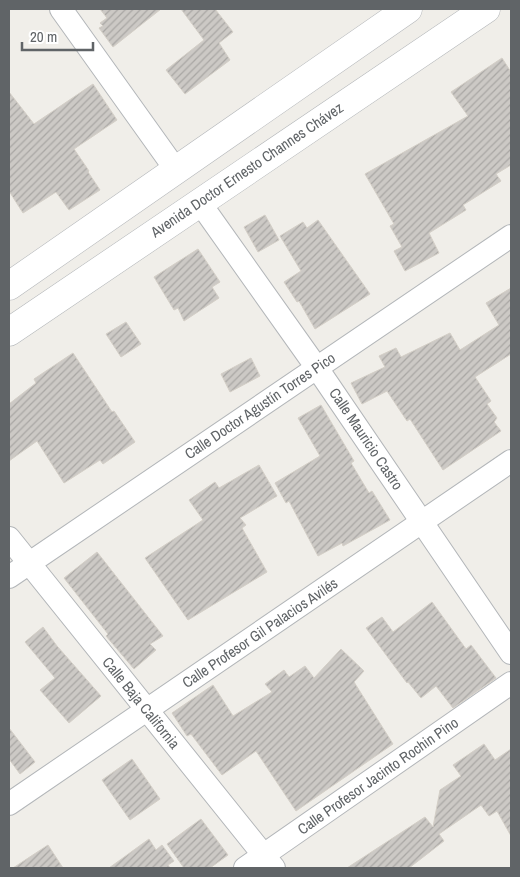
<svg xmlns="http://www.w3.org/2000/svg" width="520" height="877" font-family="'Archivo Narrow',sans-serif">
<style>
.building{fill:url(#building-hatch);stroke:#d4cfc7}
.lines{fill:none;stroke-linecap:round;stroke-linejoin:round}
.minor-casing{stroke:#b3b6b9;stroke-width:24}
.tertiary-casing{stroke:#b3b6b9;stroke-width:29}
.minor{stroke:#fff;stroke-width:22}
.tertiary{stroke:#fff;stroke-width:28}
.labels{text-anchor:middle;stroke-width:4;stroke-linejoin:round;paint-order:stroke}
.street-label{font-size:15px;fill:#606467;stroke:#fff}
</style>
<defs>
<pattern id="building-hatch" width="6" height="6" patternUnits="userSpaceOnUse" patternTransform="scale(1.25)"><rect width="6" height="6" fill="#ccc9c5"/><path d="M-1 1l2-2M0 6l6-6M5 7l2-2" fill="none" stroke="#a9a7a4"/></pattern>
</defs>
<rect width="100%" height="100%" fill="#f0eee9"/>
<g class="building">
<path d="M100 9H161L113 47 99 28 103 26 100 23 107 18Z"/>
<path d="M181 9H215L233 32 219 43 230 60 185 94 166 70 204 40Z"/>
<path d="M502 58 511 72V165L496 174 501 181 463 205 466 210 429 233 439 253 405 271 394 251 402 247 390 226 394 224 365 174 468 116 451 92Z"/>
<path d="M93 84 117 120 74 149 89 171 88 172 100 190 69 210 56 192 23 213 9 191V92L34 124Z"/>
<path d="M265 215 279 240 258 252 244 227Z"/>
<path d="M318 220 370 294 315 329 299 301 297 302 284 282 301 271 280 236 303 222 307 228Z"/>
<path d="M198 249 220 282 212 287 219 298 184 321 178 308 174 310 154 277Z"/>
<path d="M511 288V354L475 377 491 401 487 404 497 418 494 422 501 431 443 470 410 419 407 421 387 391 362 404 351 383 385 367 379 356 396 348 401 357 450 333 460 350 499 325 486 303Z"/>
<path d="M126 322 141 344 121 357 106 334Z"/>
<path d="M73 353 112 412 114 411 135 442 103 464 100 460 64 483 37 441 9 461V404L36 383 34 379Z"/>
<path d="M251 358 260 376 230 392 221 374Z"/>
<path d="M321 405 354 461 351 463 369 493 372 491 390 520 343 546 342 543 318 556 289 501 286 503 275 483 320 456 298 418Z"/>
<path d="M259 465 277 496 240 518 246 525 242 528 267 572 188 620 145 558 203 520 189 500 215 482 219 488Z"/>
<path d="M97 552 163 636 150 644 156 650 134 669 106 636 108 634 64 578Z"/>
<path d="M432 602 466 649 471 645 496 678 453 708 436 686 421 698 408 682 407 683 366 628 382 617 393 632Z"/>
<path d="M43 627 57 646 101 696 69 723 40 690 55 678 25 642Z"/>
<path d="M341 649 364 671 354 682 393 744 296 811 256 751 222 775 191 734 187 736 172 713 213 685 233 716 272 692 265 684 284 670 289 677 305 666 314 678Z"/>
<path d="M9 728 35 762 20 774 9 759Z"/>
<path d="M484 744 495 760 511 749V836L497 811 489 816 481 805 439 834 444 841 409 868H347L425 817 433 827 440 790 461 776 453 765Z"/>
<path d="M132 759 160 799 130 820 102 780Z"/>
<path d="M201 819 228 855 210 868H184L167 844Z"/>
<path d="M149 839 156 850 162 845 174 861 168 865 170 868H109Z"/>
<path d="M48 845 63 868H13Z"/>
</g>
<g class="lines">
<defs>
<g id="minor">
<path d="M61 9 176 170"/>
<path d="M200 203 317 368 511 653"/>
<path d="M9 538 274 868"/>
<path d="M9 577 511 236"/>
<path d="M9 804 511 461"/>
<path d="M245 868 511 683"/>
</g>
<g id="tertiary">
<path d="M9 286 408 9"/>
<path d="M9 332 486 9"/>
</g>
</defs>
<use href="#minor" class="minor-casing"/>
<use href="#tertiary" class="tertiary-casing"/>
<use href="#minor" class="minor"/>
<use href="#tertiary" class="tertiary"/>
</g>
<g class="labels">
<g class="street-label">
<text transform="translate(247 170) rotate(-34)" y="5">Avenida Doctor Ernesto Channes Chávez</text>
<text transform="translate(260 406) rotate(-34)" y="5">Calle Doctor Agustín Torres Pico</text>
<text transform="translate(366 439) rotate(56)" y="5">Calle Mauricio Castro</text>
<text transform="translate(260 633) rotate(-34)" y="5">Calle Profesor Gil Palacios Avilés</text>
<text transform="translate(141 703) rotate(51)" y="5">Calle Baja California</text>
<text transform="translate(378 776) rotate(-35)" y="5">Calle Profesor Jacinto Rochin Pino</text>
</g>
</g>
<rect width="520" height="877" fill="none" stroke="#606467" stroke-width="20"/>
<path d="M22 42v8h71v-8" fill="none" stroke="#606467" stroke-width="2.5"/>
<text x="30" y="42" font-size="15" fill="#606467" stroke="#ffffff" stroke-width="4" paint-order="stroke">20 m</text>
</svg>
